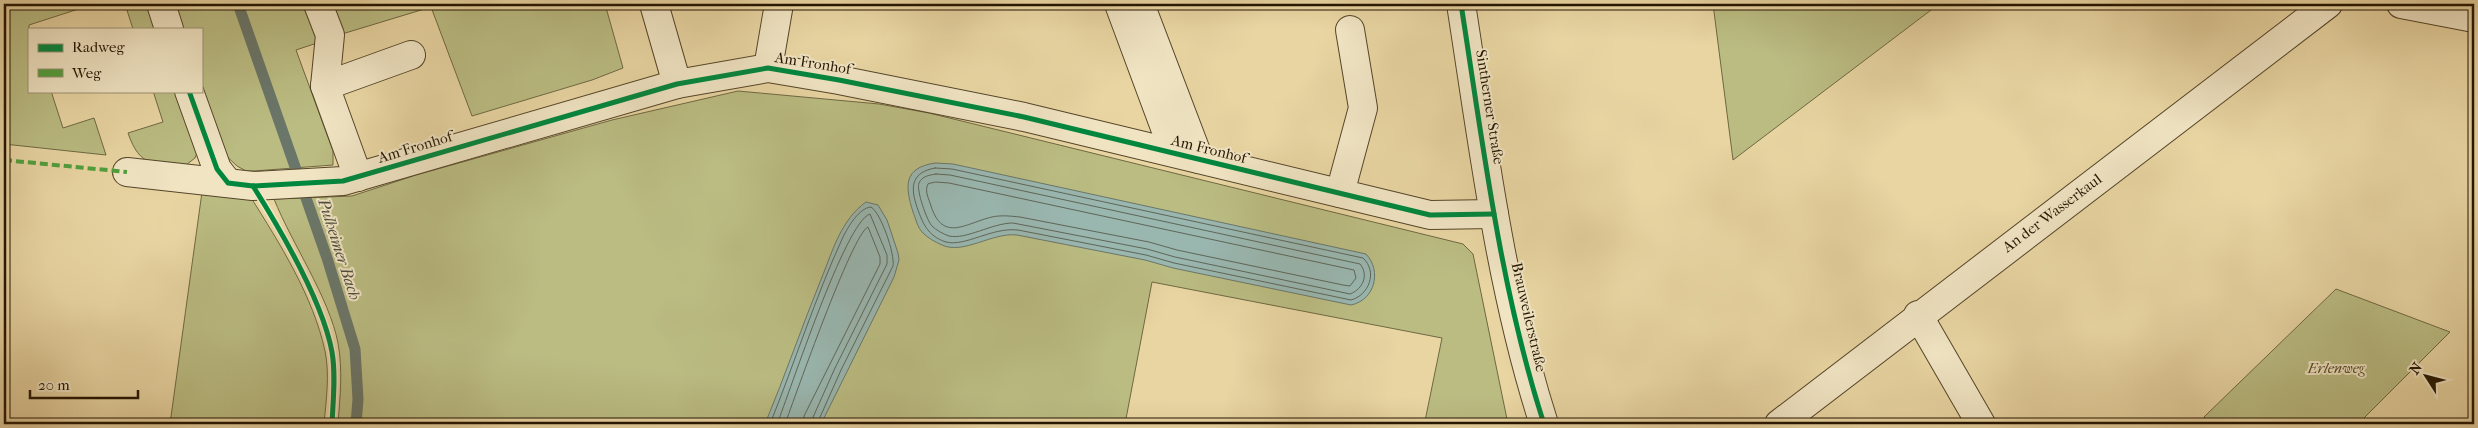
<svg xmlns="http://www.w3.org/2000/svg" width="2478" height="428" font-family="'IM FELL French Canon',serif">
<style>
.green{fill:#babc82;stroke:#6f6842}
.water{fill:#99b6af;stroke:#6a7669}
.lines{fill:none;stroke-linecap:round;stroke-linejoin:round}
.shore{stroke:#5e6658;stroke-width:1}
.stream{stroke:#6a7669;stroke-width:11}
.minor-casing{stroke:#554529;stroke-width:30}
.minor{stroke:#f0e4c3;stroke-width:28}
.quiet{stroke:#50a03c;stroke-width:4;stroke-dasharray:8 4;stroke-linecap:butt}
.cycleway-casing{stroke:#f0e4c3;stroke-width:8}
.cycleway{stroke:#00873e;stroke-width:5}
.labels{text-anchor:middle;stroke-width:4;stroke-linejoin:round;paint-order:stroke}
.street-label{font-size:15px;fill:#241501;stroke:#f0e4c3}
.park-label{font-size:15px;font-style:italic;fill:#514728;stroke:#f0e4c3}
.water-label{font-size:16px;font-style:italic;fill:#4d4d3e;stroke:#f0e4c3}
</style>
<rect width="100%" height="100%" fill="#e8d5a2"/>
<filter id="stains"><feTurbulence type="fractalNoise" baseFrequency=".004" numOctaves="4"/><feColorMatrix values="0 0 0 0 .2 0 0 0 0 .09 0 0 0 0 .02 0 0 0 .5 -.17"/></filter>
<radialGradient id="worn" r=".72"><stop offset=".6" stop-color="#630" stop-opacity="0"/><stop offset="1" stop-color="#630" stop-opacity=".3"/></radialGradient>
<g class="green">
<path d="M4 4H94L29 25V91H51L63 128 94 118 106 155 4 144Z"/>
<path d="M125 4H149L158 29H133Z"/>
<path d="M171 4H306L320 42 296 50 333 151V165L254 171H246L237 166 221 151 201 91V29H179Z"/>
<path d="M330 4H605L623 68 592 80 472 116 431 7 342 34Z"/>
<path d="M1713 4H1939L1733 160Z"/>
<path d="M153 91H179L197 153 195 158 186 165C154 164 140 168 128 133L163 122Z"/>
<path d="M738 91 879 104 929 113 1463 244 1473 254 1508 424H1437L1425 421 1442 338 1152 282 1125 424H338C340 397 343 371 338 343 329 297 292 244 274 199L352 196 416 175 612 120Z"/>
<path d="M202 192 250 196C280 244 313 296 325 351 330 375 326 401 324 424H170Z"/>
<path d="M2336 289 2450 332 2358 424H2209L2204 417Z"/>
</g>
<g class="water">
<path d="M935 163 953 164 1366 254C1382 271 1375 300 1351 305L1173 268 1145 260 1017 235C993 232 963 255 942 245 935 242 928 238 923 233 917 227 916 219 913 212 905 186 903 168 935 163Z"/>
<path d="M866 202 878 205 887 220 898 253 899 260 894 277 821 424H765C785 376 802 326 822 277 833 250 841 220 866 202Z"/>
</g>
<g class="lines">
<g class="shore">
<path d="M935 168 952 169 1363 258C1378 272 1369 295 1351 300L1174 263 1146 255 1018 230C992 227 965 247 946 242 927 236 922 222 916 204 910 185 913 172 935 168Z"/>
<path d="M936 174 950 175 1360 264C1369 275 1363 289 1350 294L1175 257 1147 249 1013 223C992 223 966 240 949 236 943 234 936 230 932 226 927 221 916 190 919 183 922 176 930 175 936 174Z"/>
<path d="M936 182 949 183 1354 270 1356 278 1350 286 1343 285 1177 250 1149 242 1020 217C1010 216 1001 215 992 217 966 223 943 243 931 206 929 199 924 191 928 184Z"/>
<path d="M770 424C795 362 815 298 843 237 848 227 859 208 871 207 881 213 895 254 893 266L841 370 817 424"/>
<path d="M777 424C790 392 845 222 870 214L887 255V264L835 368 810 424"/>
<path d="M785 424C795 397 852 234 868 227L880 257V264L804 416 803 424"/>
</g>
<path class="stream" d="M238 4 327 258 355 349 358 399 356 424"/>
<defs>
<g id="minor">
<path d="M161 4 169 29"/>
<path d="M318 4 330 35 325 86 358 177"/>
<path d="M654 4 677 84"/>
<path d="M1119 4 1174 152"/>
<path d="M1140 4 1199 159"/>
<path d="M1461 4C1483 144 1500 288 1544 424"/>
<path d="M2401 4 2474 18"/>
<path d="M768 68 779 4"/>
<path d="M325 86 411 55"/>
<path d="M189 91 217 169 228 183"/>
<path d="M127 172 253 186 343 181 677 84 768 68 839 80 1024 117 1430 215 1494 214"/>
<path d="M1340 193 1363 108 1350 30"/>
<path d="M1918 315 1981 424"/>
<path d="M1779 424 2328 4"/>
</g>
</defs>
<use href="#minor" class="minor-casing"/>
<use href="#minor" class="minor"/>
<path class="quiet" d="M4 160 127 172"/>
<defs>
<g id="cycleway">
<path d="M1461 4C1483 144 1500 288 1544 424"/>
<path d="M189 91 217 169 228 183 253 186 343 181 677 84 768 68 839 80 1024 117 1430 215 1494 214"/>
<path d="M253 186C280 229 323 303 332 352 336 375 333 401 332 424"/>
</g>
</defs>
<use href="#cycleway" class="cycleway-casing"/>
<use href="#cycleway" class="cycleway"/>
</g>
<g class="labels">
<g class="street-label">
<text transform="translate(813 63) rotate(9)" y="5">Am Fronhof</text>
<text transform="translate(1490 107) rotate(81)" y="5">Sintherner Straße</text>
<text transform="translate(415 147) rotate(-17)" y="5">Am Fronhof</text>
<text transform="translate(1209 149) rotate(14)" y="5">Am Fronhof</text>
<text transform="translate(2052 213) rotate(-37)" y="5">An der Wasserkaul</text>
<text transform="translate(1529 317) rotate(77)" y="5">Brauweilerstraße</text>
</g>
<g class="park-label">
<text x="2336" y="373">Erlenweg</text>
</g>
<g class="water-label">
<text transform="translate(340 249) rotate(72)" y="6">Pulheimer Bach</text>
</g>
</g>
<rect width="2478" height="428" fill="none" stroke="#e8d5a2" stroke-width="20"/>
<rect x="5" y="5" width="2468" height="418" fill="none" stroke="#241501" stroke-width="2.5"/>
<rect x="10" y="10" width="2458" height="408" fill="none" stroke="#241501"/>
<rect x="28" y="28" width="175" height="65" fill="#f0e4c3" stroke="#9e9175"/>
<rect x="38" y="44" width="25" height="8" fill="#00873e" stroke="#9e9175"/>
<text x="72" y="52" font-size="15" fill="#241501">Radweg</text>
<rect x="38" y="69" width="25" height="8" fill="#50a03c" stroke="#9e9175"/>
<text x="72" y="78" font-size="15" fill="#241501">Weg</text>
<g transform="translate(2426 376) rotate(306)" stroke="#f0e4c3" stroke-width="4" paint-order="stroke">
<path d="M0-4L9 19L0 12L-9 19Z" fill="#241501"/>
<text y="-8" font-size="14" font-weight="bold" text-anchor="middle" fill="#241501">N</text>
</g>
<path d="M30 390v8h108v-8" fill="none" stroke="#241501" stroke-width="2.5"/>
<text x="38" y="390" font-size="15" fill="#241501" stroke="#f0e4c3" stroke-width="4" paint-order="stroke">20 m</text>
<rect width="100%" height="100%" filter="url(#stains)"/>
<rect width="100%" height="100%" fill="url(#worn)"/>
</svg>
